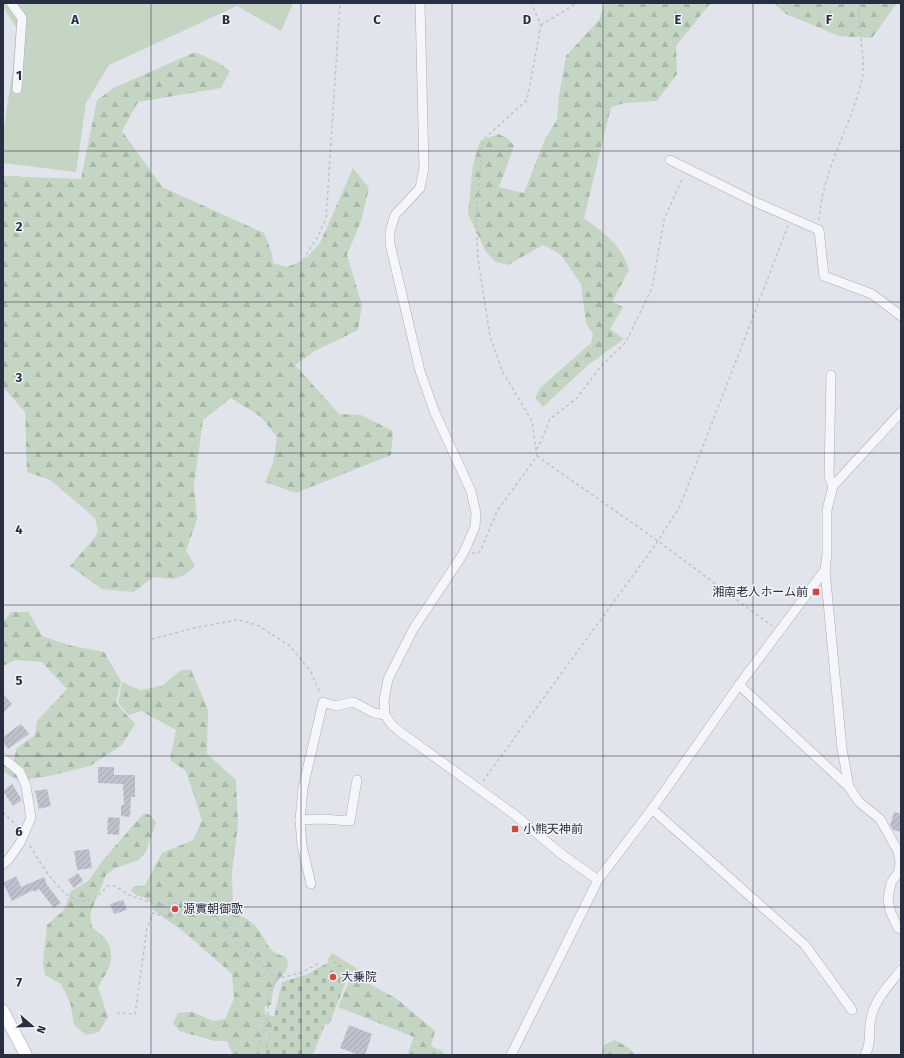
<svg xmlns="http://www.w3.org/2000/svg" width="904" height="1058" font-family="'Fira Sans','Noto Sans JP',sans-serif">
<style>
.forest{fill:url(#forest-firs)}
.cemetery{fill:url(#cemetery-stones)}
.green{fill:#c4d5c3}
.building{fill:url(#building-hatch)}
.lines{fill:none;stroke-linecap:round;stroke-linejoin:round}
.minor-casing{stroke:#aaaeb9;stroke-width:10}
.major-casing{stroke:#a1a6b7;stroke-width:13}
.path{stroke:#c0c2ca;stroke-width:1.5;stroke-dasharray:3 3;stroke-linecap:butt}
.minor{stroke:#f5f6f9;stroke-width:9}
.major{stroke:#fff;stroke-width:12}
.grid{fill:none;stroke:#292f43;stroke-width:1;stroke-opacity:0.55}
.poi-dot{fill:#d24644;stroke:#f2f3f8;stroke-width:1.5}
.labels{text-anchor:middle;stroke-width:3;stroke-linejoin:round;paint-order:stroke}
.poi-label{font-size:12px;fill:#292f43;stroke:#f2f3f8;text-anchor:start}
.grid-label{font-size:13px;text-anchor:middle;font-weight:bold;fill:#292f43;stroke:#f2f3f8;stroke-width:3;stroke-linejoin:round;paint-order:stroke}
</style>
<defs>
<pattern id="forest-firs" width="22" height="20" patternUnits="userSpaceOnUse"><rect width="22" height="20" fill="#c4d5c3"/><path d="M5 1l3.5 6h-7zM16 11l3.5 6h-7z" fill="#a8b7a9"/></pattern>
<pattern id="cemetery-stones" width="16" height="16" patternUnits="userSpaceOnUse"><rect width="16" height="16" fill="#c4d5c3"/><path d="M2 7V4a2 2 0 0 1 4 0v3zM10 15v-3a2 2 0 0 1 4 0v3z" fill="#a8b7a9"/></pattern>
<pattern id="building-hatch" width="6" height="6" patternUnits="userSpaceOnUse"><rect width="6" height="6" fill="#bfc2ce"/><path d="M-1 1l2-2M0 6l6-6M5 7l2-2" fill="none" stroke="#a4a7b2"/></pattern>
</defs>
<rect width="100%" height="100%" fill="#e2e4eb"/>
<g class="forest">
<path d="M605 3H713L709 5 676 46 677 74 657 101 625 103 611 107 584 218C604 233 622 245 629 270L612 302 623 307 610 329 624 339 588 365 543 407 535 398 540 388 591 343 593 334 586 323 581 284 560 254 543 245 508 265 496 262 486 252 468 214 473 164 480 141 498 134 507 138 514 146 499 187 524 193 545 139 557 120 559 95 566 56 599 20Z"/>
<path d="M774 3H897L872 38 839 36 786 14Z"/>
<path d="M195 52 219 63 230 71 221 88 138 102 122 131 162 187 264 233 272 254 273 263 287 267 304 260 320 243 353 168 369 188 361 221 347 255 362 305 358 330 315 351 295 365 339 414 361 415 393 431 391 455 296 493 265 482 273 463 277 437 261 417 231 398 203 420 194 486 197 519 186 551 195 566C179 582 174 579 153 577L134 592 102 589 70 566 95 537 98 531 95 518 50 480 27 472 25 412 3 387V176L81 179 97 100 114 88Z"/>
<path d="M11 612H29L42 636 72 646 104 652 121 681 116 703 135 724 122 745 90 766 49 776 22 780H17L3 771V756L13 762 17 748 35 735 37 721 67 689 42 662 15 660 3 666V622Z"/>
<path d="M181 670H191L208 710 207 754 236 780 238 825 232 872 233 911C240 916 251 920 256 927 268 941 266 952 286 957 293 971 278 976 274 988 272 993 272 1000 271 1005L265 1006V1014L275 1017 268 1055H233L227 1041H215L179 1031 173 1023 178 1013 192 1012 213 1021 225 1019 234 999 232 974 183 931 153 910C149 892 141 901 131 891L133 887 145 885 162 853 193 840 202 820 186 771 170 760 176 730 141 711 129 715 118 703 122 682 140 690 162 686Z"/>
<path d="M143 814H149L156 822 146 852 139 860 115 868 106 875 90 914 92 927C96 931 103 935 106 940 118 956 107 973 98 987L108 1017 99 1032 86 1035 74 1025 70 1002 61 984 45 975 43 963 47 925 64 910 71 891 88 881 104 859Z"/>
<path d="M332 953 364 973 362 980 397 999 435 1031 431 1046 444 1052 442 1055H407L414 1037 338 1007 353 972 327 961Z"/>
<path d="M615 1040 629 1048 635 1055H601L604 1045Z"/>
</g>
<path class="cemetery" d="M331 961 350 971 329 1025 325 1024 313 1055H267L266 1052 282 982 308 974Z"/>
<path class="green" d="M3 3H293L281 31 237 6 109 65 86 103 76 172 3 163V134L13 68 16 27 3 7Z"/>
<g class="building">
<path d="M3 694 12 704 3 713Z"/>
<path d="M21 724 29 734 8 749 3 742V737Z"/>
<path d="M98 767H114V775H135V797H131L130 817 121 816V805H124L123 784 98 783Z"/>
<path d="M12 784 22 800 13 806 3 791Z"/>
<path d="M47 789 51 806 39 809 35 791Z"/>
<path d="M894 812 901 814V832L893 830 890 825Z"/>
<path d="M108 817 120 818 119 835 107 834Z"/>
<path d="M89 849 92 868 77 870 74 851Z"/>
<path d="M78 873 83 881 74 888 68 880Z"/>
<path d="M16 876 21 887 44 877 47 885 61 903 54 908 39 889 34 892 33 890 12 901 3 883Z"/>
<path d="M123 900 127 910 114 914 110 904Z"/>
<path d="M349 1025 372 1034 365 1055H359L340 1048Z"/>
</g>
<g class="lines">
<defs>
<g id="minor">
<path d="M11 3 22 18 17 89"/>
<path d="M420 3 424 168 420 188 395 215 390 231V244L420 371 435 413 471 491 476 513 475 527 463 554 414 628 388 679 384 700 385 715 392 725 403 734 515 815 560 853 598 880"/>
<path d="M670 160 753 201 819 230 824 276 872 294 901 316"/>
<path d="M831 375 829 476 833 486"/>
<path d="M825 570 842 749 849 787"/>
<path d="M739 685 849 787 859 802 880 819 898 851 900 863 899 871 891 883 888 898 890 911 898 928 901 929"/>
<path d="M3 758 20 772 26 786 31 818 20 843 8 860 3 864"/>
<path d="M652 809 805 945 852 1010"/>
<path d="M300 820 322 819 350 821 357 780"/>
<path d="M311 884 302 846 300 820 303 788 323 702 336 706 353 702 374 713 385 715"/>
<path d="M511 1055 598 880 652 809 739 685 825 570 827 554V510L833 486 901 412"/>
<path d="M865 1055C872 1044 868 1030 871 1018 875 999 890 984 901 970"/>
</g>
<path id="major" d="M3 1011 26 1055"/>
</defs>
<use href="#minor" class="minor-casing"/>
<use href="#major" class="major-casing"/>
<g class="path">
<path d="M541 25 577 3"/>
<path d="M819 220C822 170 851 127 862 79 867 54 855 28 860 3"/>
<path d="M300 265 317 238 326 219 340 3"/>
<path d="M536 448H538L550 419 577 398 601 366 626 342 652 288 664 220 683 177"/>
<path d="M537 456 658 541 772 626"/>
<path d="M472 553H478L481 550 497 511 537 456 532 421 502 371 490 336 478 259 476 220 482 146 485 138 527 100 541 25 531 3"/>
<path d="M152 639 194 628 236 620 244 621 259 626 290 646 311 672 320 693"/>
<path d="M483 781 658 541 680 506 788 226"/>
<path d="M3 812 17 826"/>
<path d="M30 846C46 871 76 928 107 886H115L129 895 161 906 179 914 177 920 153 913 147 928 135 1014 117 1013"/>
<path d="M162 905 181 902H191L203 909 223 923 240 947 251 954 276 979"/>
<path d="M276 979 301 973 319 963"/>
<path d="M259 1055 258 1047 268 1017V998L276 979"/>
</g>
<use href="#minor" class="minor"/>
<use href="#major" class="major"/>
</g>
<path class="grid" d="M151 3V1055M301 3V1055M452 3V1055M603 3V1055M753 3V1055M3 151H901M3 302H901M3 453H901M3 605H901M3 756H901M3 907H901"/>
<g class="poi-dot">
<rect x="812" y="588" width="8" height="8" rx="2"/>
<rect x="511" y="825" width="8" height="8" rx="2"/>
<circle cx="175" cy="909" r="4"/>
<circle cx="333" cy="977" r="4"/>
</g>
<g class="labels">
<g class="poi-label">
<text x="808" y="596" text-anchor="end">湘南老人ホーム前</text>
<text x="523" y="833">小熊天神前</text>
<text x="183" y="913">源實朝御歌</text>
<text x="341" y="981">大乗院</text>
</g>
</g>
<g class="grid-label">
<text x="75" y="24">A</text>
<text x="226" y="24">B</text>
<text x="377" y="24">C</text>
<text x="527" y="24">D</text>
<text x="678" y="24">E</text>
<text x="829" y="24">F</text>
<text x="19" y="80">1</text>
<text x="19" y="231">2</text>
<text x="19" y="382">3</text>
<text x="19" y="534">4</text>
<text x="19" y="685">5</text>
<text x="19" y="836">6</text>
<text x="19" y="987">7</text>
</g>
<rect width="904" height="1058" fill="none" stroke="#292f43" stroke-width="8"/>
<g transform="translate(32 1026) rotate(110)" stroke="#f2f3f8" stroke-width="3" paint-order="stroke">
<path d="M0-3L7 15L0 10L-7 15Z" fill="#292f43"/>
<text y="-6" font-size="11" font-weight="bold" text-anchor="middle" fill="#292f43">N</text>
</g>
</svg>
